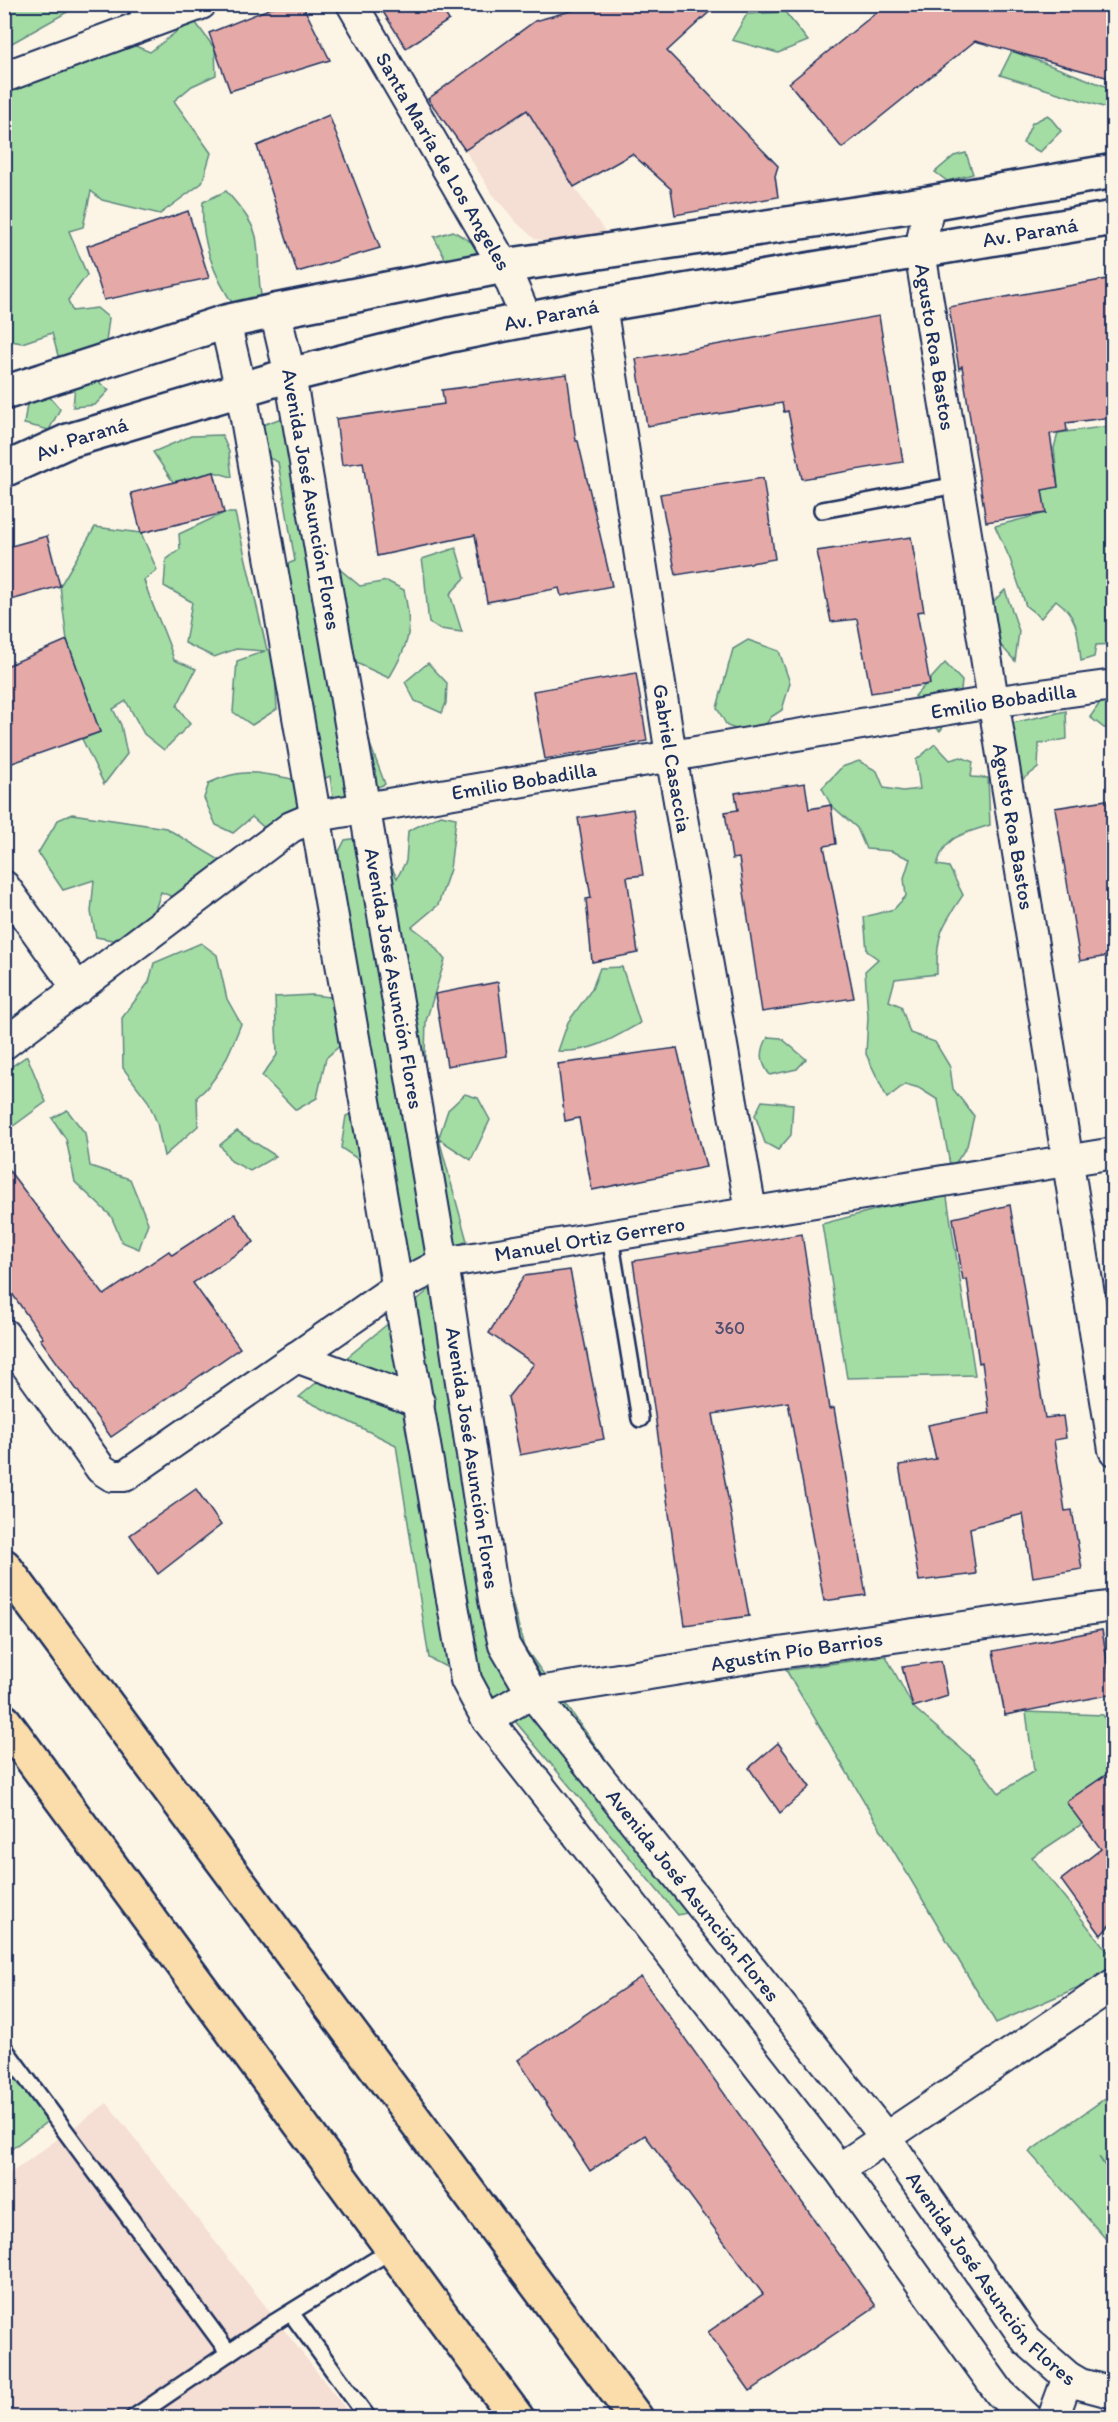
<svg xmlns="http://www.w3.org/2000/svg" width="1118" height="2422" font-family="Itim,sans-serif">
<style>
.built{fill:#f5ded3}
.green{fill:#a3dda3;stroke:#5f8680;stroke-width:1.5}
.building{fill:#e5aaa8;stroke:#1b2f5e;stroke-width:1.5}
.lines{fill:none;stroke-linecap:round;stroke-linejoin:round}
.lane-casing{stroke:#1b2f5e;stroke-width:20}
.street-casing{stroke:#1b2f5e;stroke-width:34}
.secondary-casing{stroke:#1b2f5e;stroke-width:38}
.highway-casing{stroke:#1b2f5e;stroke-width:38}
.lane{stroke:#fcf5e5;stroke-width:15}
.street{stroke:#fcf5e5;stroke-width:30}
.secondary{stroke:#fcf5e5;stroke-width:33}
.highway{stroke:#faddab;stroke-width:33}
.labels{text-anchor:middle;stroke-width:4.5;stroke-linejoin:round;paint-order:stroke}
.number-label{font-size:18px;fill:#4e4e70}
.street-label{font-size:21px;fill:#1b2f5e;stroke:#fcf5e5}
</style>
<rect width="100%" height="100%" fill="#fcf5e5"/>
<filter id="ink" filterUnits="userSpaceOnUse"><feTurbulence type="fractalNoise" baseFrequency=".0167" numOctaves="2"/><feDisplacementMap in="SourceGraphic" scale="12" xChannelSelector="R" yChannelSelector="G"/><feConvolveMatrix kernelMatrix="1 2 1 2 8 2 1 2 1" color-interpolation-filters="sRGB"/></filter>
<g filter="url(#ink)">
<g class="built">
<path d="M526 110 574 187 610 239 561 243 535 239 517 223 491 192 465 150Z"/>
<path d="M107 2103 352 2417H5L4 2178Z"/>
</g>
<g class="green">
<path d="M39 5V4L116 5 109 12 76 7 5 47V8Z"/>
<path d="M785 12 808 41 778 53 732 40 747 14Z"/>
<path d="M193 19 215 49 216 75 192 86 174 101 211 153 202 183 160 214 102 200 91 191 83 227 69 231 87 275 68 300 72 311 97 308 109 318 105 350 60 363 52 333 22 343 5 340V79L128 43 150 52Z"/>
<path d="M1012 51 1113 89V110L1000 75Z"/>
<path d="M1048 115 1061 131 1040 152 1023 143 1032 123Z"/>
<path d="M966 153 973 174 947 181 935 172 954 156Z"/>
<path d="M226 191C238 205 256 224 257 243 259 261 258 277 261 295L256 304 235 307C214 277 200 240 203 202Z"/>
<path d="M453 231 488 252 452 272 434 237Z"/>
<path d="M92 377 109 390 95 405 73 407 75 386Z"/>
<path d="M48 395 60 409 49 430 24 424 28 398Z"/>
<path d="M287 416 325 557 360 586 387 581 404 590C413 630 410 643 389 678L354 662 344 675 385 784 334 805 330 776 296 791 302 809 268 831 252 817 233 833 216 825 204 798 209 783C241 768 257 772 292 779L295 786 274 657 277 709 252 725 233 712 237 661 265 651 236 649 214 657 185 643 192 602 164 586 166 560 180 549 179 534 224 513H235L267 650 274 648 262 574 295 561 278 462 258 453 249 430Z"/>
<path d="M1110 426 1114 436 1113 644 1096 645 1094 657 1081 661C1078 634 1079 617 1056 600L1041 618 1026 606 1010 559 995 526 1046 513 1036 491 1058 487 1054 448 1058 433Z"/>
<path d="M222 435 229 452 232 477 214 472 173 482 153 452 191 436Z"/>
<path d="M95 527 141 533 157 570 144 580C152 608 166 632 174 660L196 669 177 706 190 724 164 750 144 734 126 701 113 709 121 725 127 754 104 784 82 739 100 732 67 640 60 586Z"/>
<path d="M456 548 465 578 450 594 462 632 440 629 429 623C426 601 426 581 422 559Z"/>
<path d="M1005 590 1019 631 1015 661 996 640 990 605Z"/>
<path d="M748 640 779 651 790 683 782 710 771 717 761 731 744 732 727 726 717 708 733 649Z"/>
<path d="M428 663 447 683 446 703 442 713 415 701 405 682Z"/>
<path d="M945 663 962 681 959 707 940 731 919 714 915 696Z"/>
<path d="M1113 695V728H1104L1090 717 1105 696Z"/>
<path d="M1066 711 1067 739 1039 744 1038 768 1019 782 1012 723Z"/>
<path d="M935 744 950 760 961 757 973 762 971 777 988 778 990 825C963 834 945 835 937 865L949 867 963 895C942 926 936 934 937 974L895 979 889 1001 901 1006 910 1033 935 1042 950 1067 953 1089 974 1116 967 1146 951 1170 938 1100 919 1088 905 1084 887 1098 866 1054 868 1017 865 971 878 959 867 951 864 917 894 909 906 896 904 878 910 859 891 851 866 849 857 828 831 805 822 788 842 767 859 761 877 771 884 788 903 791 920 789 916 760Z"/>
<path d="M72 814 166 828 228 865 185 902 161 892 152 919 130 943 96 937 91 912 94 880 63 890 38 853 58 820Z"/>
<path d="M441 815 456 818 450 869 438 905 412 927 429 940 445 960 426 1021 424 1088 439 1137 448 1110 465 1094 478 1098 490 1120 471 1160 439 1139 467 1241 379 1283 364 1163 341 1148 346 1116 357 1111 326 877 345 840 376 835 397 878 406 861 408 831Z"/>
<path d="M201 943 217 955 227 999 241 1024C230 1051 220 1079 197 1097L198 1126 164 1156 157 1123 148 1101 123 1068 122 1018 149 982 154 963Z"/>
<path d="M622 967 640 1023C612 1039 591 1053 558 1051L568 1022 592 989 600 968Z"/>
<path d="M312 995 339 998 343 1043 326 1058 317 1098 296 1110 262 1076 277 1055 275 997Z"/>
<path d="M768 1037 781 1038 806 1059 797 1069 770 1075C760 1062 760 1051 768 1037Z"/>
<path d="M27 1056 46 1102 5 1132V1071Z"/>
<path d="M762 1101 793 1104 791 1135 778 1150 765 1143 755 1115Z"/>
<path d="M67 1110 85 1133 90 1166 130 1179 148 1223 139 1249 122 1242 111 1216 75 1182 66 1139 52 1118Z"/>
<path d="M237 1131 276 1156 250 1171 231 1161 220 1145Z"/>
<path d="M946 1191 975 1375 847 1378 822 1224Z"/>
<path d="M430 1289 524 1647 713 1907 678 1915 488 1689 429 1658 396 1445 299 1397Z"/>
<path d="M886 1656 913 1707 973 1759 999 1793 1034 1771 1026 1712 1103 1715 1113 1731V1769L1082 1824 1032 1857 1113 1958V1972L996 2023 786 1670Z"/>
<path d="M4 2040 58 2113 5 2154H4Z"/>
<path d="M1113 2093V2176L1099 2157 1113 2178V2247L1029 2152Z"/>
</g>
<g class="building">
<path d="M281 4H302L330 60 230 91 209 33Z"/>
<path d="M378 4H439L449 20 406 48Z"/>
<path d="M595 4H718L667 51 778 166 775 176 778 197 675 215 671 189 632 154 574 187 527 110 465 150 428 99 535 21Z"/>
<path d="M887 4H1088L1113 12V79L975 41 842 148 789 83Z"/>
<path d="M329 115 380 248 297 272 257 146Z"/>
<path d="M188 211 209 278 104 300 87 246Z"/>
<path d="M1113 278V417L1066 423 1067 431 1050 434 1058 487 1042 490 1046 513 986 522 962 366 959 369 949 307Z"/>
<path d="M879 316 903 462 802 479 788 411 784 412 782 403 647 426 636 359Z"/>
<path d="M567 374 576 441H578L612 586 561 596 559 588 487 602 475 535 377 556 363 462 342 465 336 419 444 404 442 390Z"/>
<path d="M214 472 224 513 141 533 131 493Z"/>
<path d="M763 478 775 559 676 575 660 494Z"/>
<path d="M47 536 60 586 4 602V548Z"/>
<path d="M911 537 924 611 917 612 930 684 871 693 857 619 831 622 817 551Z"/>
<path d="M67 640 100 732 4 766V667Z"/>
<path d="M636 673 647 741 545 759 533 691Z"/>
<path d="M805 783 809 809 831 805 836 844 824 846 854 998 762 1012 739 858 732 859 725 812 738 810 735 793Z"/>
<path d="M1113 799V955L1080 961 1055 808Z"/>
<path d="M633 809 643 875 627 877 638 953 592 962 586 899 591 898 578 818Z"/>
<path d="M498 982 507 1056 447 1066 435 994Z"/>
<path d="M677 1048 706 1167 592 1190 579 1118 565 1121 558 1064Z"/>
<path d="M4 1164 104 1295 169 1251 172 1255 235 1214 254 1242 193 1283 240 1348 111 1437 40 1339 43 1338 4 1282Z"/>
<path d="M1010 1205 1045 1418 1063 1416 1066 1438 1054 1440 1065 1511 1072 1510 1082 1569 1033 1577 1023 1514 970 1528 976 1574 919 1581 899 1465 936 1459 928 1425 989 1413 982 1362 979 1363 967 1279 963 1280 953 1218Z"/>
<path d="M802 1234 829 1409 834 1408 866 1595 824 1601 788 1402 713 1414 749 1616 685 1625 633 1261Z"/>
<path d="M570 1270 604 1439 520 1455 508 1397 534 1364 489 1333 524 1276Z"/>
<path d="M196 1489 221 1525 158 1574 130 1535Z"/>
<path d="M1102 1630 1113 1694 1005 1715 993 1651Z"/>
<path d="M941 1661 948 1696 913 1707 902 1667Z"/>
<path d="M778 1743 810 1787 780 1813 749 1768Z"/>
<path d="M1113 1770V1921L1101 1935 1061 1880 1101 1849 1066 1802Z"/>
<path d="M641 1977 876 2306 750 2391 708 2332 763 2294 645 2135 590 2171 518 2060Z"/>
</g>
<g class="lines">
<defs>
<g id="lane">
<path d="M134 4 148 25"/>
<path d="M822 510 957 485"/>
<path d="M610 1237 640 1419"/>
<path d="M4 2048 229 2353"/>
<path d="M291 2313 368 2418"/>
<path d="M133 2418 267 2327 393 2249"/>
</g>
<g id="street">
<path id="s1" d="M352 4 504 266 527 320"/>
<path d="M4 77 201 4"/>
<path id="s2" d="M929 203 920 252C982 652 1053 1050 1114 1450"/>
<path id="s3" d="M601 305 671 755 751 1211"/>
<path id="s4" d="M275 311 290 375 443 1263 494 1600 504 1645 532 1693 887 2139 1027 2341 1068 2377 1080 2384 1114 2393"/>
<path d="M225 322 241 390 466 1680 487 1719 839 2169 1000 2393 1027 2418"/>
<path d="M4 886 78 989"/>
<path id="s5" d="M4 1044 291 827 317 816 991 702 1114 685"/>
<path id="s6" d="M4 1334 101 1469 112 1476H125L399 1286 443 1263 1114 1153"/>
<path d="M296 1357 419 1402"/>
<path id="s7" d="M487 1719 532 1693 779 1653 1114 1606"/>
<path d="M839 2169 1114 1984"/>
<path d="M1053 2418 1068 2377"/>
</g>
<g id="secondary">
<path d="M4 393 225 322 275 311 504 266 929 203 1114 171"/>
<path id="s8" d="M4 470 68 441 290 375 450 335 601 305 1114 218"/>
</g>
<g id="highway">
<path d="M4 1566 636 2418"/>
<path d="M4 1721 517 2418"/>
</g>
</defs>
<use href="#lane" class="lane-casing"/>
<use href="#street" class="street-casing"/>
<use href="#secondary" class="secondary-casing"/>
<use href="#highway" class="highway-casing"/>
<use href="#lane" class="lane"/>
<use href="#street" class="street"/>
<use href="#secondary" class="secondary"/>
<use href="#highway" class="highway"/>
</g>
</g>
<g class="labels">
<g class="number-label">
<text x="730" y="1334">360</text>
</g>
<g class="street-label">
<text dy="7" stroke="none"><textPath href="#s1" startOffset="182">Santa María de Los Angeles</textPath></text>
<text dy="7" stroke="none"><textPath href="#s8" startOffset="1056">Av. Paraná</textPath></text>
<text dy="7" stroke="none"><textPath href="#s8" startOffset="570">Av. Paraná</textPath></text>
<text dy="7" stroke="none"><textPath href="#s2" startOffset="146">Agusto Roa Bastos</textPath></text>
<text dy="7" stroke="none"><textPath href="#s8" startOffset="84">Av. Paraná</textPath></text>
<text dy="7" stroke="none"><textPath href="#s4" startOffset="192">Avenida José Asunción Flores</textPath></text>
<text dy="7" stroke="none"><textPath href="#s5" startOffset="1084">Emilio Bobadilla</textPath></text>
<text dy="7" stroke="none"><textPath href="#s3" startOffset="459">Gabriel Casaccia</textPath></text>
<text dy="7" stroke="none"><textPath href="#s5" startOffset="598">Emilio Bobadilla</textPath></text>
<text dy="7" stroke="none"><textPath href="#s2" startOffset="632">Agusto Roa Bastos</textPath></text>
<text dy="7" stroke="none"><textPath href="#s4" startOffset="678">Avenida José Asunción Flores</textPath></text>
<text dy="7" stroke="none"><textPath href="#s6" startOffset="724">Manuel Ortiz Gerrero</textPath></text>
<text dy="7" stroke="none"><textPath href="#s4" startOffset="1164">Avenida José Asunción Flores</textPath></text>
<text dy="7" stroke="none"><textPath href="#s7" startOffset="320">Agustín Pío Barrios</textPath></text>
<text dy="7" stroke="none"><textPath href="#s4" startOffset="1668">Avenida José Asunción Flores</textPath></text>
<text dy="7" stroke="none"><textPath href="#s4" startOffset="2154">Avenida José Asunción Flores</textPath></text>
</g>
</g>
<rect width="1118" height="2422" fill="none" stroke="#fcf5e5" stroke-width="24"/>
<rect x="12" y="12" width="1094" height="2398" fill="none" stroke="#1b2f5e" stroke-width="2" filter="url(#ink)"/>
</svg>
